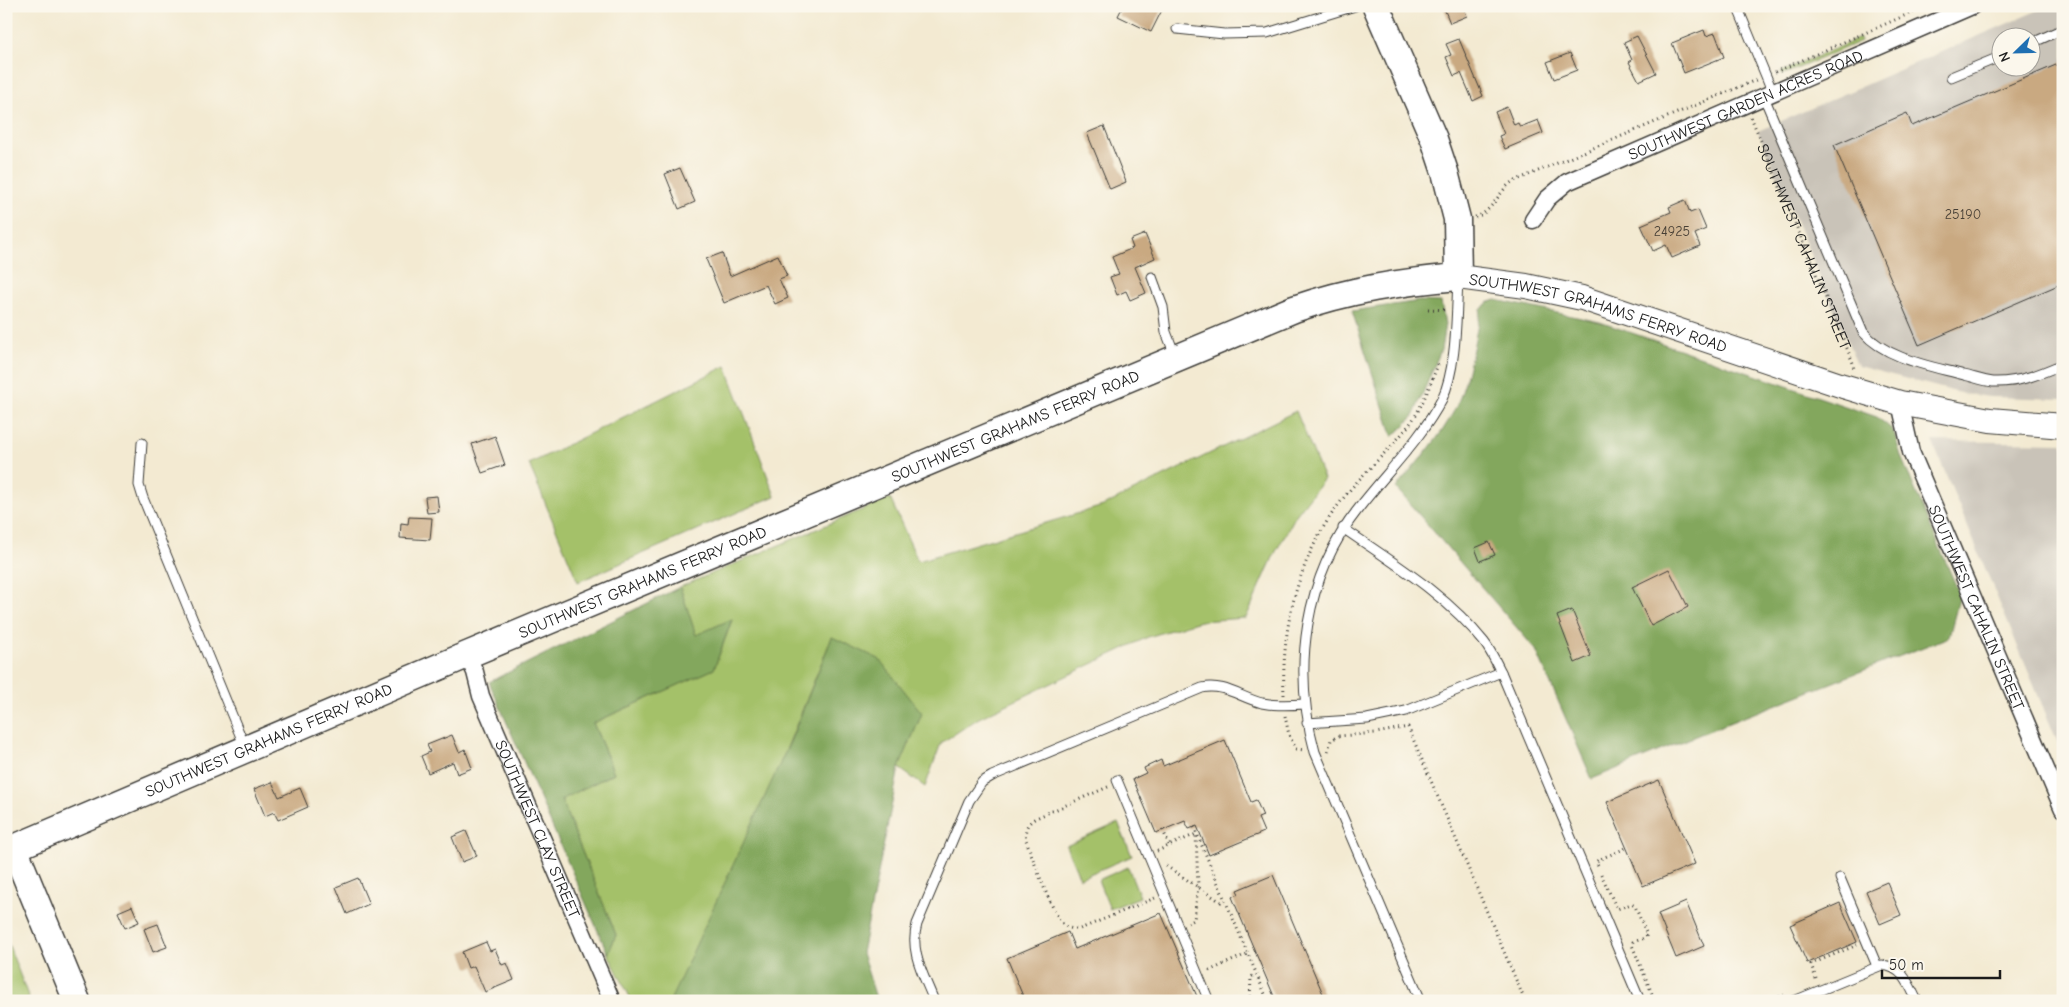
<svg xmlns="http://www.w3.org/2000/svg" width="2069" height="1007" font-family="'Comic Neue',sans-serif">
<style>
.industrial{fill:#c9c3b8;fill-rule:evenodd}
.green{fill:#a4c169;stroke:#606e42}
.forest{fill:#83a75d;stroke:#50623c}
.building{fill:#c9a981}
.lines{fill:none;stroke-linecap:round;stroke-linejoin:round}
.lane-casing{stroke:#3c3b37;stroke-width:11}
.street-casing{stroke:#3c3b37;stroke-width:19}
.secondary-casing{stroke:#3c3b37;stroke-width:26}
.primary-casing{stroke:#3c3b37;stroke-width:29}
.path{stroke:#3c3b37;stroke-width:3;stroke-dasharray:1 4;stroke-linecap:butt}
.lane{stroke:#fff;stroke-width:9}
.street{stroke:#fff;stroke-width:16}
.secondary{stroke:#fff;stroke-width:24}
.primary{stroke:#fff;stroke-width:26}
.labels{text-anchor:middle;stroke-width:4;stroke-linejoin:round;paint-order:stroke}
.number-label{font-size:14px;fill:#473f35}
.street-label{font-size:16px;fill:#1c1c1c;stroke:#fbf7ec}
</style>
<rect width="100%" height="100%" fill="#fbf7ec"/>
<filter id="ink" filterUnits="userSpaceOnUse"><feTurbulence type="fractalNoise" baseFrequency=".02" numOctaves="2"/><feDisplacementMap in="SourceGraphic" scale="10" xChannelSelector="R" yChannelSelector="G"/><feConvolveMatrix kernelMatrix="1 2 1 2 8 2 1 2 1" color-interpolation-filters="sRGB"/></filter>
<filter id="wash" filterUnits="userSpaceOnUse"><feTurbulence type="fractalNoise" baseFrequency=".0096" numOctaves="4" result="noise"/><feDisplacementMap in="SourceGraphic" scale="20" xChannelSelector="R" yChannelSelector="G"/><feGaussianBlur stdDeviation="1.12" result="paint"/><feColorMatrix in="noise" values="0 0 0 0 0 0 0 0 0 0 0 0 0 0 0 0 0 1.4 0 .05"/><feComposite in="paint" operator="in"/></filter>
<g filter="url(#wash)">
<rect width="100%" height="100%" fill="#f3ead2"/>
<g class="industrial">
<path d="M2048 6H2063V399L1990 397 1960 393 1858 366 1758 131ZM2002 38H2032V68H2002Z"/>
<path d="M1932 441 2063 443V755Z"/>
</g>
<g class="green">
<path d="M1860 38 1861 41 1782 75 1781 72Z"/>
<path d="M726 366 775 496 578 582 529 464Z"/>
<path d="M1296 411 1324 479 1296 515 1274 555 1246 618 1200 621 1148 637 979 718 941 743 925 787 899 768 922 713 832 637 684 1001H632L608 954 616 935 561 800 614 773 593 723 714 669 732 620 696 636 680 587 890 498 918 561 1103 506Z"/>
<path d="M1118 823 1132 856 1080 878 1066 846Z"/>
<path d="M1128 867 1140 897 1110 909 1098 880Z"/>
<path d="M6 938 30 1001H6Z"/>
</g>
<g class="forest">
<path d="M1496 300 1600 322 1877 417 1893 430 1902 459 1960 595 1949 637 1703 733 1592 779 1536 650 1396 488C1417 462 1441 438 1456 407 1469 379 1474 340 1481 310L1487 303Z"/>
<path d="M1420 301 1441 302 1445 324 1441 350 1413 417 1393 437 1352 311Z"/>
<path d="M680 587 696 635 732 619 714 669 593 723 614 773 561 800 616 935 608 954 489 682Z"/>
<path d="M832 637 879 659 922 713 899 768 862 953 877 1001H670L790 742Z"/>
</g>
<g id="blocks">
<g class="building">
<path d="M1123 6H1164L1151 32 1118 16Z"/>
<path d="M1443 6H1463L1467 16 1450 23Z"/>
<path d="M1704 30 1706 36 1715 33 1724 57 1684 73 1672 43Z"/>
<path d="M1637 36 1656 73 1639 81 1629 62 1632 60 1624 42Z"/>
<path d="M1459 39 1483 96 1473 101 1461 73 1454 76 1446 57 1451 55 1446 44Z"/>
<path d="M1570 53 1577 70 1554 79 1547 62Z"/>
<path d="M2063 62V283L1919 345 1834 145 1907 113 1912 126Z"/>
<path d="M1507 107 1514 125 1518 123 1520 127 1538 120 1543 133 1505 149 1499 136 1504 134 1495 112Z"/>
<path d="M1104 126 1126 182 1110 189 1087 133Z"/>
<path d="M680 168 695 202 679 209 665 174Z"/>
<path d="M1685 200 1690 213 1698 210 1706 229 1695 234 1700 246 1672 258 1666 245 1653 251 1641 225 1671 212 1669 207Z"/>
<path d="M1145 234 1155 258 1135 267 1146 293 1130 300 1126 291 1117 295 1110 277 1119 274 1112 257 1133 248 1130 240Z"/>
<path d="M722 253 730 276 778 255 787 276 779 279 788 298 775 304 766 285 724 303 706 259Z"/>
<path d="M495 436 505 465 482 473 472 444Z"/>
<path d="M437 496 439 512 427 513 425 497Z"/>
<path d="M409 517 432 518 430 540 400 538 401 523 408 524Z"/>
<path d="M1489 542 1495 555 1480 561 1475 548Z"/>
<path d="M1669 569 1688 607 1651 626 1632 587Z"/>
<path d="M1572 610 1591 656 1575 663 1557 616Z"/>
<path d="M452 735 459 752 465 749 472 768 457 774 453 762 428 773 421 756 430 752 427 745Z"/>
<path d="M1225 740 1251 802 1256 800 1263 816 1258 818 1264 832 1209 855 1197 826 1189 829 1185 821 1156 833 1133 779 1146 773 1144 768 1161 760 1163 766Z"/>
<path d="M1659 780 1695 864 1643 886 1607 802Z"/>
<path d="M272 782 279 797 300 788 308 807 278 820 274 812 265 816 254 789Z"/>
<path d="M466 831 477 856 462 862 452 837Z"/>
<path d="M1273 875 1326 1001H1276L1232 897 1239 894 1237 890Z"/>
<path d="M358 878 369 904 347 914 336 887Z"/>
<path d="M1887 882 1901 915 1880 924 1866 891Z"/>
<path d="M1686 902 1704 946 1676 958 1658 914Z"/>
<path d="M1840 903 1857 942 1807 963 1790 925Z"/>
<path d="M132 906 139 922 125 928 118 912Z"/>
<path d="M1161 913 1199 1001H1025L1007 958 1068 932 1075 949Z"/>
<path d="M158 924 167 947 153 952 144 929Z"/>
<path d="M486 942 490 951 495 949 502 965 507 963 514 980 485 992 474 966 468 968 462 952Z"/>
</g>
</g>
</g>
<g filter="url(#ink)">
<use href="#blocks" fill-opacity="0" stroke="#3c3b37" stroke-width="1"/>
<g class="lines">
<defs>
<g id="lane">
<path d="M1737 6 1773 93"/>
<path d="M1177 29 1224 34 1267 33 1355 6"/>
<path d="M2032 43 2063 29"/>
<path d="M1951 77 2002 56"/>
<path d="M1764 97 1863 332C1886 359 1931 366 1964 375 1973 377 1984 381 1993 382 2019 383 2040 374 2063 364"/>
<path d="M1152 277 1163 307 1166 332 1175 355"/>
<path d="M142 443 139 485 143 498 245 747"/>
<path d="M1343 528C1393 563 1446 594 1484 642 1491 651 1496 662 1501 672L1640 1001"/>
<path d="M1307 723 1367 719 1406 711 1501 672"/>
<path d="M1117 780 1209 1001"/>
<path d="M6 830 13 845"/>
<path d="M1840 878 1877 966"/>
<path d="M934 1001C924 975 909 952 917 924L969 801 982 782 992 776 1202 688C1224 683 1241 698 1262 703 1276 706 1291 705 1305 704"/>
<path d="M1421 1001 1315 752C1292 669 1304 577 1359 508 1386 473 1422 438 1442 399 1457 368 1456 315 1458 280"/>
<path d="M1794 1001 1882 965C1903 967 1909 984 1917 1001"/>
</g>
<g id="street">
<path id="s2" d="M1533 220 1547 199 1567 182 1972 6"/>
<path id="s3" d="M1900 403 1911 452 2063 809"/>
<path id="s4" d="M467 655 475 672 481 696 612 1001"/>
</g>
<g id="secondary">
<path id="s5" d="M1458 277 1526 286 1582 298 1843 386 1900 403 1990 420 2063 426"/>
</g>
<g id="primary">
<path id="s6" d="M77 1001 14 848 467 655 1294 309C1349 290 1400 282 1458 277L1457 219 1445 172 1434 139 1376 6"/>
</g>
</defs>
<use href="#lane" class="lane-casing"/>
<use href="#street" class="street-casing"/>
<use href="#secondary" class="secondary-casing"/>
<use href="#primary" class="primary-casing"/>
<g class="path">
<path d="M1775 72 1927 6"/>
<path id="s1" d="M1751 117 1853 363 1854 370"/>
<path d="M1475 217C1492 213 1498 192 1512 182L1756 80"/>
<path d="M1428 309 1447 310"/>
<path d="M1284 695C1281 626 1299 555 1342 500 1363 472 1392 449 1412 421 1424 403 1431 382 1439 362"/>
<path d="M1285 716 1289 735 1296 749 1304 750"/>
<path d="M1328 751 1331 740 1339 736 1376 733 1408 727 1525 1001"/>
<path d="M1108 787 1036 818C1027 823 1024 830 1026 840 1033 858 1052 915 1065 926 1070 929 1075 929 1080 929L1155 898"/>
<path d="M1194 827 1268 1001"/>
<path d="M1163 830 1169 845"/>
<path d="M1157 851 1196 834 1198 887 1194 920 1188 923"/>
<path d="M1598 865 1596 862 1598 860 1626 848"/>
<path d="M1166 866 1221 902 1225 900"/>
<path d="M1601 874 1617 909 1631 904 1635 906 1647 935 1645 938 1633 942 1632 945 1655 1001"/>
<path d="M1209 971 1247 954"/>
<path d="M1816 979 1811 964 1857 945"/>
<path d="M1250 1001 1251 977 1256 974"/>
<path d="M1770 1001 1784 995"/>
</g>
<use href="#lane" class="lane"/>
<use href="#street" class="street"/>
<use href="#secondary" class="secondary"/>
<use href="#primary" class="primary"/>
</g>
</g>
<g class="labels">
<g class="number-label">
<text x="1963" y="219">25190</text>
<text x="1672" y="236">24925</text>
</g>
<g class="street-label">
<text dy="6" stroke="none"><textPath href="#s2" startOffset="246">SOUTHWEST GARDEN ACRES ROAD</textPath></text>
<text dy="6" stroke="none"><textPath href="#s1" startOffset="140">SOUTHWEST CAHALIN STREET</textPath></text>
<text dy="6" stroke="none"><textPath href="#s5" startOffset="145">SOUTHWEST GRAHAMS FERRY ROAD</textPath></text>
<text dy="6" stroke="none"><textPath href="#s6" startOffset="1252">SOUTHWEST GRAHAMS FERRY ROAD</textPath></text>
<text dy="6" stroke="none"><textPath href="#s6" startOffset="848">SOUTHWEST GRAHAMS FERRY ROAD</textPath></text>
<text dy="6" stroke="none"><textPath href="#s3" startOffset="219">SOUTHWEST CAHALIN STREET</textPath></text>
<text dy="6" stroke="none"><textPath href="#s6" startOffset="442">SOUTHWEST GRAHAMS FERRY ROAD</textPath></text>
<text dy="6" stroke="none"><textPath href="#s4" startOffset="188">SOUTHWEST CLAY STREET</textPath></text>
</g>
</g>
<rect width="2069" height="1007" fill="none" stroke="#fbf7ec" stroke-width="25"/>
<g transform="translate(2016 52) rotate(247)"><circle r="24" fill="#fbf7ec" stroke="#a29f99"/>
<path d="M0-4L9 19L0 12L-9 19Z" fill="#1f6fb2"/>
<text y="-8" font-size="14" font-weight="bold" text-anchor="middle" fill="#1c1c1c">N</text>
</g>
<path d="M1882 970v8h118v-8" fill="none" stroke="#1c1c1c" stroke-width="2.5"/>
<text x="1889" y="970" font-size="15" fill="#1c1c1c" stroke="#fbf7ec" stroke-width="4" paint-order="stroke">50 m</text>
</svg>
